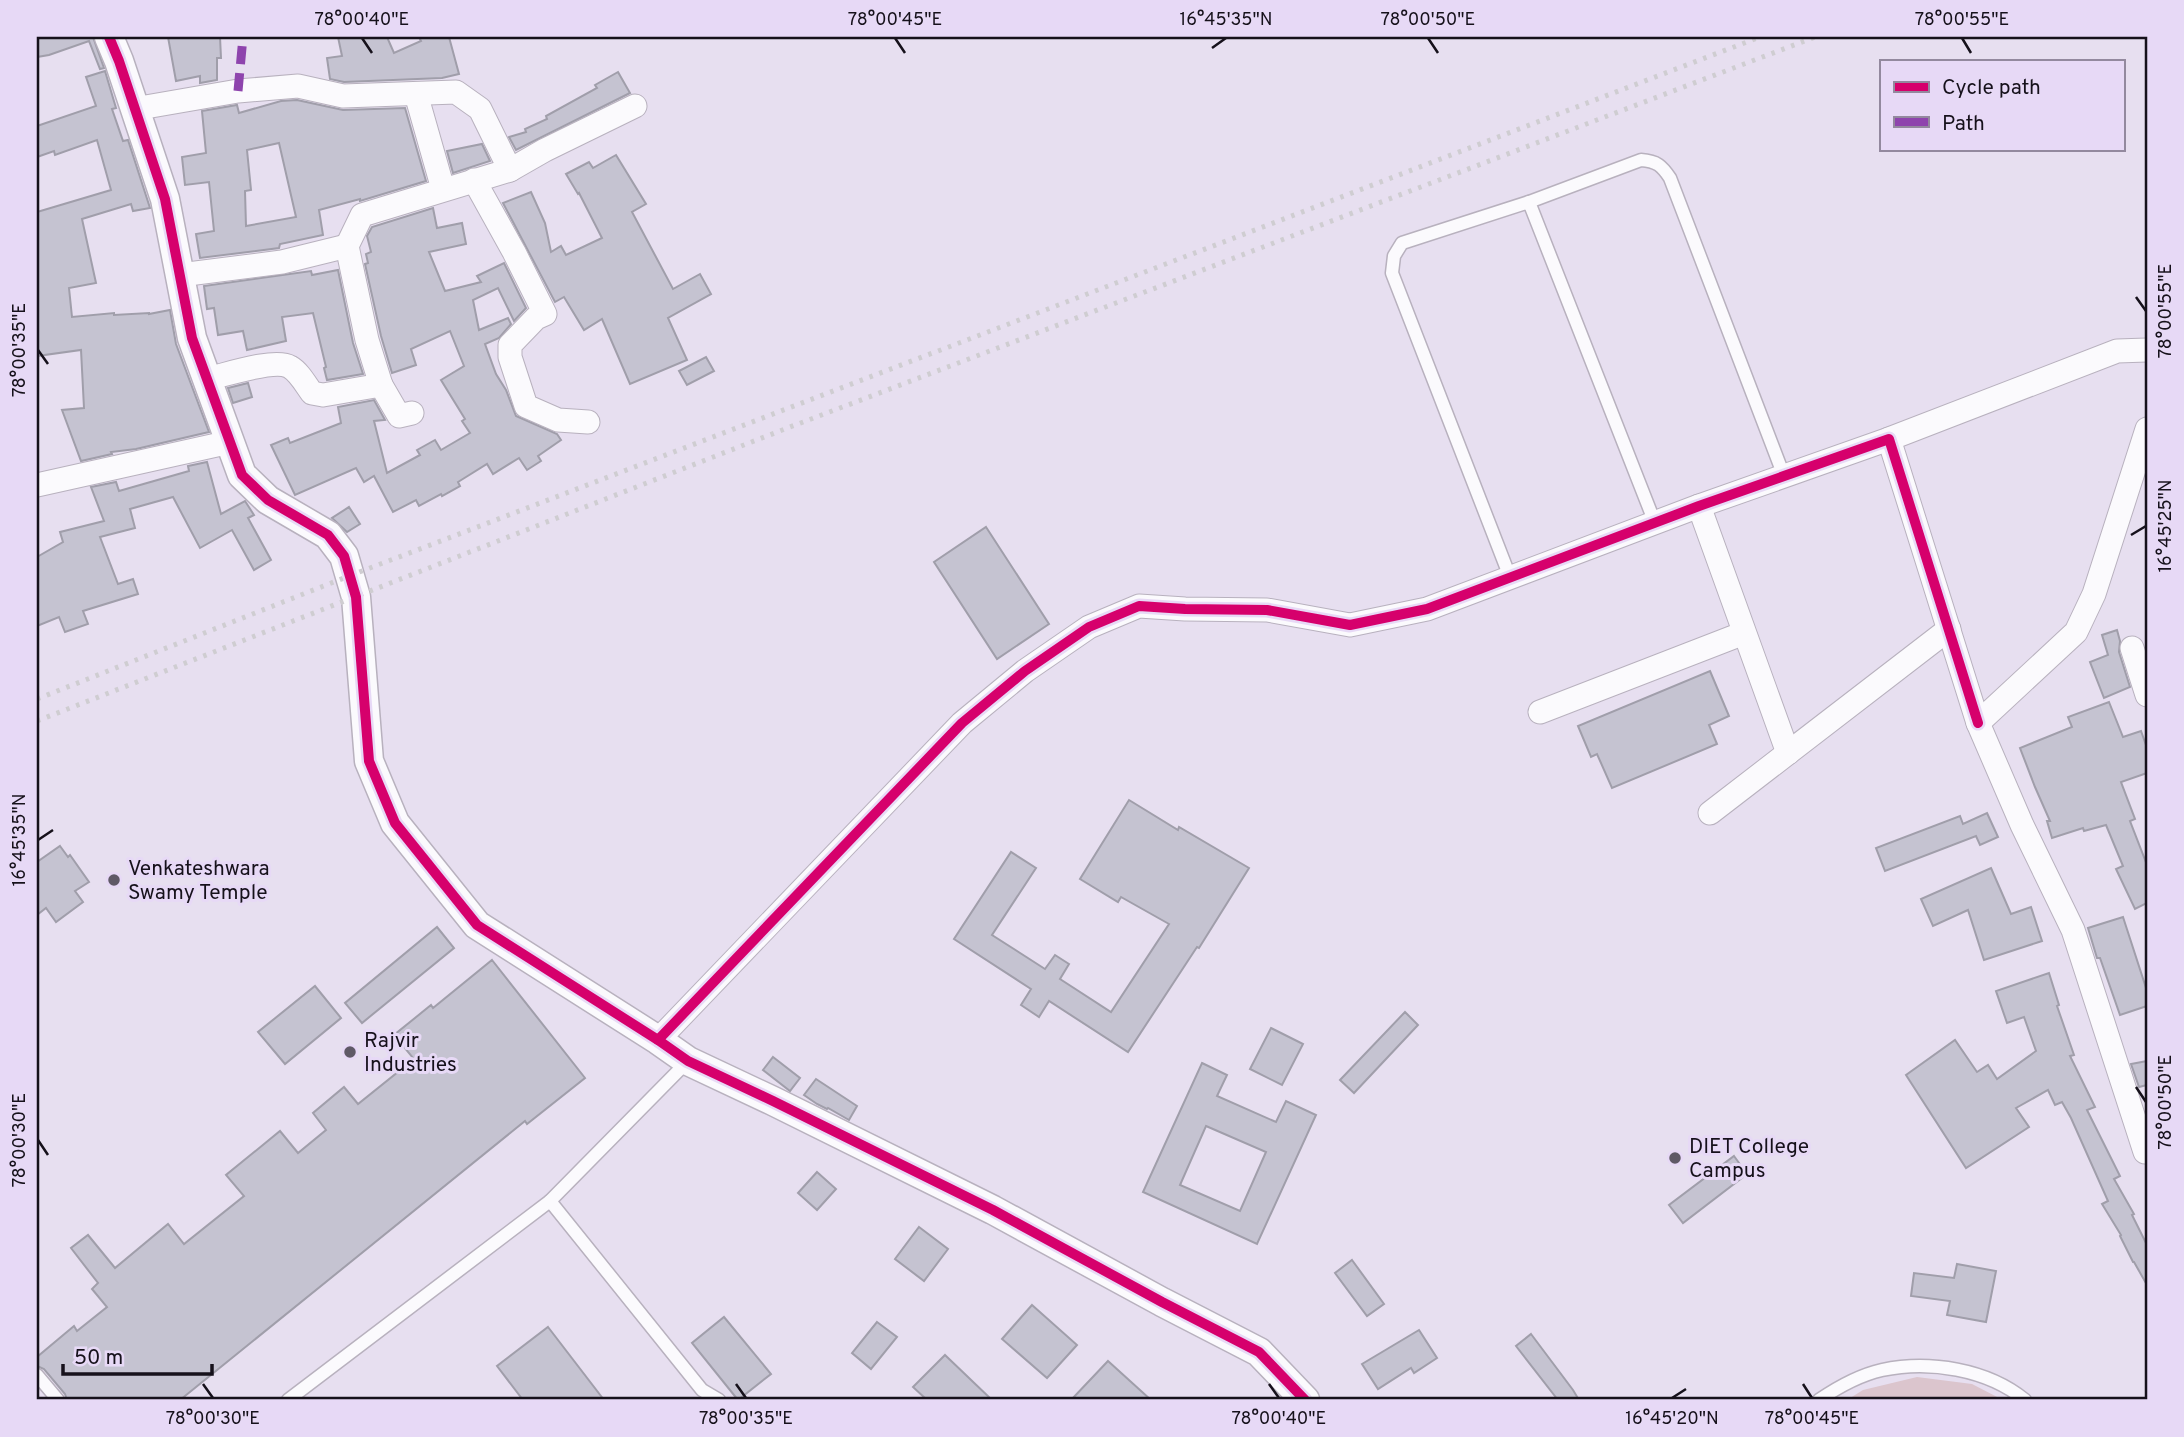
<svg xmlns="http://www.w3.org/2000/svg" width="2184" height="1437" font-family="Overpass,sans-serif">
<style>
.green{fill:#dbc5cd}
.building{fill:#c5c3d1;stroke:#a09eaa;stroke-width:2;fill-rule:evenodd}
.lines{fill:none;stroke-linecap:round;stroke-linejoin:round}
.service-casing{stroke:#b8b1be;stroke-width:15}
.minor-casing{stroke:#b8b1be;stroke-width:25}
.tertiary-casing{stroke:#b8b1be;stroke-width:31}
.service{stroke:#fbfafd;stroke-width:12}
.minor{stroke:#fbfafd;stroke-width:23}
.tertiary{stroke:#fbfafd;stroke-width:28}
.rail{stroke:#cfcdd1;stroke-width:5;stroke-dasharray:3.5 7;stroke-linecap:butt}
.quiet{stroke:#8e44ad;stroke-width:9;stroke-dasharray:18 9;stroke-linecap:butt}
.cycleway-casing{stroke:#e7d9f6;stroke-width:15}
.cycleway{stroke:#d6006c;stroke-width:10}
.ticks{fill:none;stroke:#16111b;stroke-width:2.5}
.poi-dot{fill:#5f5966;stroke:#e7d9f6;stroke-width:2.5}
.labels{text-anchor:middle;stroke-width:6;stroke-linejoin:round;paint-order:stroke}
.poi-label{font-size:21px;fill:#16111b;stroke:#e7d9f6;text-anchor:start}
.neatline{fill:none;stroke:#16111b;stroke-width:2.5}
.ticks-label{font-size:18px;text-anchor:middle;fill:#16111b}
</style>
<rect width="100%" height="100%" fill="#e7dff0"/>
<path class="green" d="M1917 1377 1972 1384 2003 1400H1847L1863 1390Z"/>
<g class="building">
<path d="M45 37H93L104 68 100 69 89 41 49 55 37 57V38Z"/>
<path d="M168 37H220L221 58H217V80L200 83V76L176 81Z"/>
<path d="M338 37H387L394 53 421 41 419 37H449L459 74 442 78 344 82 330 79 327 58 342 56Z"/>
<path d="M105 71 116 108 112 109 123 141 128 140 150 208 133 211 131 204 82 219 96 283 69 288 72 317 114 313V315L149 313V314L170 310 176 344 209 432 136 449 111 452 112 454 81 461 62 410 84 408 81 350 37 356V212L111 190 97 140 55 155 54 151 37 157V126L96 106 86 77Z"/>
<path d="M618 72 630 93 516 150 509 137 526 132 525 129 547 119 546 116 597 88 595 85Z"/>
<path d="M297 100 343 110 405 108 426 181 360 201V199L319 210 323 235 280 244 279 248 200 258 196 234 214 231 209 182 185 185 182 157 206 153 202 111 237 105 239 113 281 101ZM279 143 296 217 246 226 245 191 251 190 247 150Z"/>
<path d="M482 144 490 161 453 173 447 151Z"/>
<path d="M616 155 646 204 632 212 673 289 700 274 711 294 668 318 687 360 630 384 602 319 584 330 564 297 555 302 503 203 531 192 545 223 551 252 561 246 566 255 602 238 579 193 578 194 566 174 589 162 593 168Z"/>
<path d="M433 208 437 228 462 223 466 244 429 252 445 291 481 282 477 276 504 263 526 308 514 321 498 288 473 300 479 330 508 318 511 324 499 338 485 344 496 374 506 390 516 416 557 434 561 440 538 456 541 461 527 470 519 458 493 474 487 464 458 482 460 486 442 496 441 494 419 506 416 500 393 512 374 476 364 482 356 468 295 495 271 445 288 438 290 443 341 423 338 407 374 400 385 420 374 421 387 473 420 455 417 450 435 440 441 450 470 433 462 421 465 419 441 380 464 366 450 331 411 349 416 365 392 373 381 336 365 264 368 263 366 254 371 252 367 236 372 227Z"/>
<path d="M338 270 353 343 363 374 327 380 324 368 326 367 313 313 282 317 286 341 247 350 243 331 218 335 214 308 207 309 204 286 311 271 312 275Z"/>
<path d="M706 357 714 371 687 385 679 371Z"/>
<path d="M248 383 252 397 233 403 228 388Z"/>
<path d="M207 462 221 514 245 501 254 515 248 518 271 560 254 570 232 530 200 548 173 497 130 509 135 528 100 537 118 584 133 579 138 594 83 611 88 624 65 632 59 617 37 626V557L63 542 60 532 104 521 91 487 116 482 119 491 189 471 188 466Z"/>
<path d="M349 507 360 524 347 532 332 518Z"/>
<path d="M986 527 1049 624 997 659 934 562Z"/>
<path d="M2117 630 2120 641 2119 652 2130 687 2104 698 2090 662 2108 655 2102 635Z"/>
<path d="M1710 671 1729 716 1709 725 1717 744 1612 788 1597 754 1591 757 1578 726Z"/>
<path d="M2109 702 2123 737 2141 731 2147 748V773L2121 782 2135 819 2130 821 2147 865V903L2135 909 2116 869 2123 866 2106 825 2084 831 2083 828 2052 838 2047 821H2050L2035 787 2020 748 2072 727 2068 717Z"/>
<path d="M1129 800 1178 830 1179 827 1249 868 1199 948 1197 947 1128 1052 1049 1001 1039 1017 1021 1005 1031 989 954 939 1011 852 1036 868 992 935 1045 969 1055 955 1069 964 1060 979 1111 1012 1169 924 1121 897 1118 902 1080 879Z"/>
<path d="M1987 813 1998 837 1980 845 1976 836 1885 871 1876 848 1960 816 1963 824Z"/>
<path d="M60 846 68 857 70 855 89 882 75 891 83 902 56 922 46 908 37 915V862Z"/>
<path d="M1991 868 2011 914 2031 907 2042 941 1984 960 1968 910 1933 926 1921 899Z"/>
<path d="M2123 917 2147 991V1006L2120 1015 2100 958H2097L2088 928Z"/>
<path d="M437 927 454 948 362 1023 345 1003Z"/>
<path d="M492 960 585 1078 527 1124 525 1121 180 1400H67L65 1394 44 1369 37 1366V1357L74 1326 77 1331 107 1307 92 1289 98 1283 71 1248 88 1235 115 1268 168 1224 184 1244 244 1196 226 1175 280 1131 298 1153 326 1130 313 1113 344 1087 358 1104 414 1059 394 1035 431 1005 433 1008Z"/>
<path d="M2049 973 2059 1005 2057 1006 2074 1055 2070 1056 2095 1107 2087 1110 2120 1176 2114 1179 2134 1214 2132 1215 2147 1245V1285L2134 1262H2133L2120 1236 2121 1235 2102 1204 2108 1201 2071 1118 2062 1102 2055 1105 2048 1090 2016 1108 2029 1127 1966 1168 1906 1075 1955 1040 1977 1072 1988 1065 1997 1079 2036 1051 2024 1017 2007 1023 1996 991Z"/>
<path d="M315 986 341 1018 285 1064 258 1032Z"/>
<path d="M1405 1012 1418 1025 1354 1093 1340 1080Z"/>
<path d="M1271 1028 1303 1044 1282 1085 1250 1069Z"/>
<path d="M773 1057 800 1078 790 1091 763 1070Z"/>
<path d="M2147 1061V1085L2139 1087 2131 1064Z"/>
<path d="M1202 1063 1227 1075 1217 1096 1276 1122 1286 1101 1316 1115 1257 1244 1143 1192ZM1206 1126 1266 1152 1240 1211 1180 1185Z"/>
<path d="M816 1079 857 1106 849 1120 828 1108 827 1109 817 1104 804 1095Z"/>
<path d="M1734 1156 1747 1174 1683 1223 1669 1205Z"/>
<path d="M817 1172 836 1189 817 1210 798 1193Z"/>
<path d="M919 1227 948 1249 924 1281 895 1259Z"/>
<path d="M1352 1260 1384 1304 1367 1316 1335 1273Z"/>
<path d="M1957 1264 1996 1271 1986 1322 1947 1315 1950 1301 1911 1296 1914 1273 1954 1278Z"/>
<path d="M1032 1305 1077 1345 1047 1378 1002 1339Z"/>
<path d="M724 1317 771 1374 738 1400 692 1343Z"/>
<path d="M877 1322 897 1337 871 1369 852 1353Z"/>
<path d="M548 1327 604 1400H523L497 1366Z"/>
<path d="M1419 1330 1437 1358 1414 1373 1411 1368 1378 1389 1362 1364Z"/>
<path d="M1531 1334 1573 1390 1579 1400H1558L1516 1346Z"/>
<path d="M945 1355 992 1400H927L913 1387Z"/>
<path d="M1108 1361 1151 1400H1071Z"/>
</g>
<g class="lines">
<defs>
<g id="service">
<path d="M1529 202 1641 160C1657 161 1662 166 1670 178L1784 476"/>
<path d="M1510 577 1392 273 1394 256 1402 243 1529 202 1655 523"/>
<path d="M688 1061 550 1201 702 1390 719 1400"/>
<path d="M37 1375 58 1400"/>
<path d="M288 1400 550 1201"/>
<path d="M1819 1400C1838 1387 1860 1375 1882 1370 1929 1360 1987 1369 2025 1400"/>
</g>
<g id="minor">
<path d="M416 94 443 189"/>
<path d="M134 109 238 91 298 86 343 96 456 92 480 109 510 170"/>
<path d="M474 180 514 252 545 314 536 318 510 345V357L526 406 558 420 588 422"/>
<path d="M180 275 282 262 347 246"/>
<path d="M207 379C225 375 275 358 290 367 299 372 306 385 312 393L323 395 381 385 399 416 412 413"/>
<path d="M381 385 367 340 347 246 362 215 510 170 545 150 635 106"/>
<path d="M2147 429 2094 594 2076 632 1978 723 2022 825 2073 930 2145 1152 2147 1151"/>
<path d="M1889 439 2117 351 2147 350"/>
<path d="M37 485 230 442"/>
<path d="M1699 506 1788 753"/>
<path d="M2132 648 2147 695"/>
<path d="M1540 712 1744 633"/>
<path d="M1710 813 1949 629"/>
<path d="M658 1040 962 723 1025 671 1089 627 1139 606 1185 609 1267 610 1350 625 1427 609 1699 506 1889 439 1978 723"/>
</g>
<path id="tertiary" d="M109 37 119 61 165 199 192 338 242 475 268 500 328 535 344 556 356 597 369 761 395 823 477 925 658 1040 688 1061 773 1101 993 1210 1162 1302 1259 1352 1305 1400"/>
</defs>
<use href="#service" class="service-casing"/>
<use href="#minor" class="minor-casing"/>
<use href="#tertiary" class="tertiary-casing"/>
<use href="#service" class="service"/>
<use href="#minor" class="minor"/>
<use href="#tertiary" class="tertiary"/>
<g class="rail">
<path d="M37 699 349 576 1760 37"/>
<path d="M37 721 790 427 1815 37"/>
</g>
<path class="quiet" d="M238 91 243 37"/>
<defs>
<g id="cycleway">
<path d="M109 37 119 61 165 199 192 338 242 475 268 500 328 535 344 556 356 597 369 761 395 823 477 925 658 1040 688 1061 773 1101 993 1210 1162 1302 1259 1352 1305 1400"/>
<path d="M658 1040 962 723 1025 671 1089 627 1139 606 1185 609 1267 610 1350 625 1427 609 1699 506 1889 439 1978 723"/>
</g>
</defs>
<use href="#cycleway" class="cycleway-casing"/>
<use href="#cycleway" class="cycleway"/>
</g>
<path class="ticks" d="M362 38 372 53M895 38 905 53M1428 38 1438 53M1962 38 1971 53M1212 48 1226 38M2136 297 2146 311M38 350 48 364M2131 535 2146 526M38 840 53 830M2136 1087 2146 1102M38 1140 48 1155M203 1384 213 1398M736 1384 746 1398M1269 1384 1279 1398M1803 1384 1812 1398M1672 1398 1686 1389"/>
<g class="poi-dot">
<circle cx="114" cy="880" r="7"/>
<circle cx="350" cy="1052" r="7"/>
<circle cx="1675" cy="1158" r="7"/>
</g>
<g class="labels">
<g class="poi-label">
<text x="128" y="875">Venkateshwara<tspan x="128" dy="24">Swamy Temple</tspan></text>
<text x="364" y="1047">Rajvir<tspan x="364" dy="24">Industries</tspan></text>
<text x="1689" y="1153">DIET College<tspan x="1689" dy="24">Campus</tspan></text>
</g>
</g>
<rect width="2184" height="1437" fill="none" stroke="#e7d9f6" stroke-width="77"/>
<rect x="1880" y="60" width="245" height="91" fill="#e7d9f6" stroke="#93899e" stroke-width="2"/>
<rect x="1894" y="82" width="35" height="10" fill="#d6006c" stroke="#93899e" stroke-width="2"/>
<text x="1942" y="94" font-size="21" fill="#16111b">Cycle path</text>
<rect x="1894" y="117" width="35" height="10" fill="#8e44ad" stroke="#93899e" stroke-width="2"/>
<text x="1942" y="130" font-size="21" fill="#16111b">Path</text>
<path d="M63 1364v10h149v-10" fill="none" stroke="#16111b" stroke-width="3.5"/>
<text x="74" y="1364" font-size="21" fill="#16111b" stroke="#e7d9f6" stroke-width="5" paint-order="stroke">50 m</text>
<rect x="38" y="38" width="2108" height="1360" class="neatline"/>
<g class="ticks-label">
<text x="362" y="25">78°00'40"E</text>
<text x="895" y="25">78°00'45"E</text>
<text x="1226" y="25">16°45'35"N</text>
<text x="1428" y="25">78°00'50"E</text>
<text x="1962" y="25">78°00'55"E</text>
<text transform="translate(2165 311) rotate(-90)" y="6">78°00'55"E</text>
<text transform="translate(19 350) rotate(-90)" y="6">78°00'35"E</text>
<text transform="translate(2165 526) rotate(-90)" y="6">16°45'25"N</text>
<text transform="translate(19 840) rotate(-90)" y="6">16°45'35"N</text>
<text transform="translate(2165 1102) rotate(-90)" y="6">78°00'50"E</text>
<text transform="translate(19 1140) rotate(-90)" y="6">78°00'30"E</text>
<text x="213" y="1424">78°00'30"E</text>
<text x="746" y="1424">78°00'35"E</text>
<text x="1279" y="1424">78°00'40"E</text>
<text x="1672" y="1424">16°45'20"N</text>
<text x="1812" y="1424">78°00'45"E</text>
</g>
</svg>
